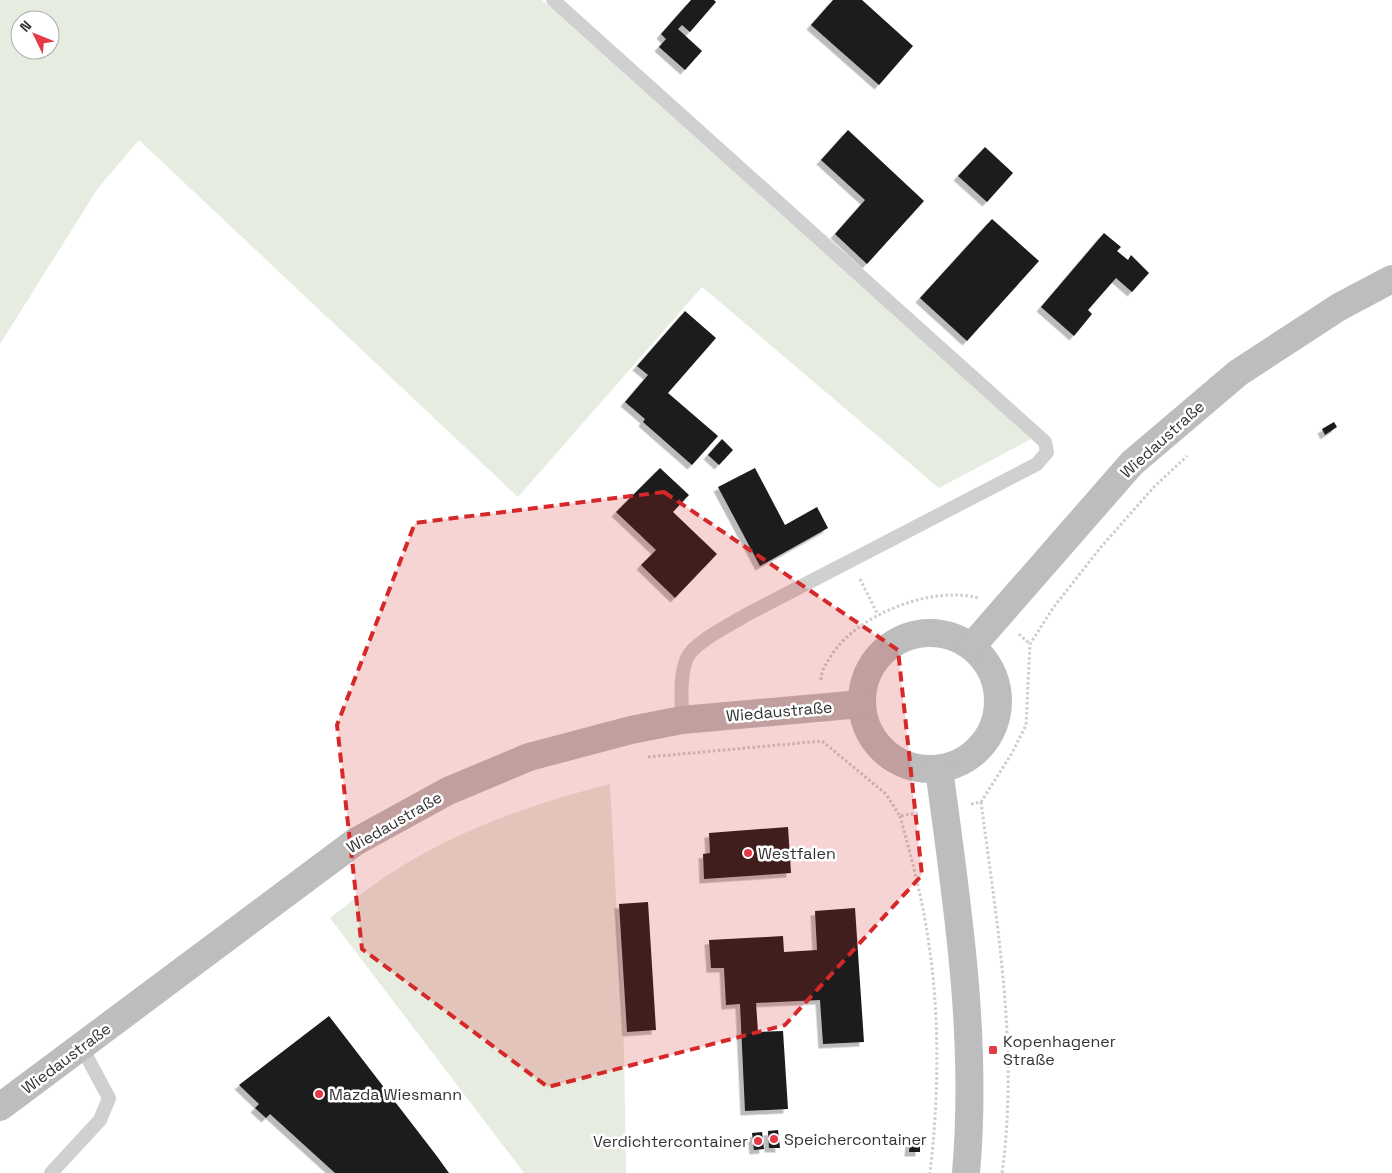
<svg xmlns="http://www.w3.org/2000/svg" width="1392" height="1173" font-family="'Space Grotesk',sans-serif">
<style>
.green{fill:#e6ecdf;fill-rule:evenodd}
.building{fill:#1a1a1a;filter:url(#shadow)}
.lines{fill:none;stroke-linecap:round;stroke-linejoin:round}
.path{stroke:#cdcdcd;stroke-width:3;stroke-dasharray:2.5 2.5;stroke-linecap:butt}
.service{stroke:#d0d0d0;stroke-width:14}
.secondary{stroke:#bdbdbd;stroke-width:28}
.marked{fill:#d62828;fill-opacity:0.2;stroke:#d62828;stroke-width:4;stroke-dasharray:10 6;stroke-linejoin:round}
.poi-dot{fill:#e63946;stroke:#fff;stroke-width:2}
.labels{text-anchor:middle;stroke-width:5;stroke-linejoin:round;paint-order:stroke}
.street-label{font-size:16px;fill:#333;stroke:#fff}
.poi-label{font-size:16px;fill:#333;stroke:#fff;text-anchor:start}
</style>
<defs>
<filter id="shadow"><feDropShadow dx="-4.5" dy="4.5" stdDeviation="0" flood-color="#0004"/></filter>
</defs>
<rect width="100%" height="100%" fill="#fff"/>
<g class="green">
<path d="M0 0H542L1031 439 939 488 702 287 518 497 139 140 98 188 0 344ZM20 20H50V50H20Z"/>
<path d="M610 784 624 1049 626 1173H524L330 918C350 903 370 886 391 873 457 830 534 803 610 784Z"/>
</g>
<g class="building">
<path d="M691 0H714L716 2 690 32 682 25 678 29 702 51 685 70 659 47 666 39 661 34Z"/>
<path d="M833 0H862L913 46 879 85 811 25Z"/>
<path d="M848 130 924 201 867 264 835 234 865 200 821 160Z"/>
<path d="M985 147 1013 173 987 202 958 176Z"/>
<path d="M992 219 1039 261 967 341 920 298Z"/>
<path d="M1104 233 1121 247 1117 251 1128 260 1131 255 1149 273 1132 292 1116 278 1088 310 1092 314 1074 336 1041 307Z"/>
<path d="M685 311 716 338 668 393 718 436 692 465 643 422 645 419 625 402 648 375 637 366Z"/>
<path d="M1334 422 1337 427 1325 435 1322 429Z"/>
<path d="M722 439 733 450 719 465 708 455Z"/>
<path d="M660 468 689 495 673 512 717 554 675 598 641 565 656 550 616 512Z"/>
<path d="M755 468 785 525 817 507 828 528 760 566 718 487Z"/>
<path d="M788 827 791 873 704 879 703 854 710 853 709 833Z"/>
<path d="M648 902 656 1030 627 1032 619 904Z"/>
<path d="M855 908 864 1042 823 1044 820 1000 756 1003 758 1032 783 1031 788 1109 745 1111 740 1004 726 1005 724 968H711L709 940 783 936 784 952 817 950 815 911Z"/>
<path d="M329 1016 436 1155 449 1173H335L270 1114 266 1118 255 1108 259 1104 239 1085Z"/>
<path d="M778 1130 780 1148H769L768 1131Z"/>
<path d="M762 1132 764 1149 754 1150 752 1133Z"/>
<path d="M910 1141H920V1152H909Z"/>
</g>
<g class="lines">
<g class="path">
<path d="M860 579 878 615"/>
<path d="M1019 634 1030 644"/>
<path d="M821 680C821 670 826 664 831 656 856 615 932 585 978 598"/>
<path d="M648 757 822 741 886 794 900 816 918 813"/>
<path d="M981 802C997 924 1019 1050 1002 1173"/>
<path d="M971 804 981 802 1012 753 1026 725 1030 644 1053 608 1101 547 1154 487 1187 456"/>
<path d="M900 816C911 856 922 897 928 938 940 1015 939 1096 930 1173"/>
</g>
<g class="service">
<path d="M553 0 1045 442 1047 452 1037 464 746 615C732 624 694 642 687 658 679 677 682 700 682 720"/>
<path d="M51 1173 100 1120 109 1098 81 1046"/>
</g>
<g class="secondary">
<circle cx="930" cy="701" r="68"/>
<path d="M972 646 1132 463 1238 373 1339 307 1392 279"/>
<path d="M939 769C957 903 978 1037 966 1173"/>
<path d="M0 1107 355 842 448 791 529 757 631 730 682 720 861 704"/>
</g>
</g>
<path class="marked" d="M664 492 898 650 922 875 785 1025 548 1087 362 949 337 725 415 523Z"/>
<g class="poi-dot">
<circle cx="748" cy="853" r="5"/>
<rect x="988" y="1045" width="10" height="10" rx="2.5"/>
<circle cx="319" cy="1094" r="5"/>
<circle cx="774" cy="1139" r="5"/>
<circle cx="758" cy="1141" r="5"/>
</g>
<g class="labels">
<g class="street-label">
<text transform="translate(1162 439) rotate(-42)" y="6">Wiedaustraße</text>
<text transform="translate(779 711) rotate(-5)" y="6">Wiedaustraße</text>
<text transform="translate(394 822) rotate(-30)" y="6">Wiedaustraße</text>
<text transform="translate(66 1058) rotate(-37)" y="6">Wiedaustraße</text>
</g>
<g class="poi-label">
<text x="758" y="859">Westfalen</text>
<text x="1003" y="1047">Kopenhagener<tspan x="1003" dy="18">Straße</tspan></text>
<text x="329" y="1100">Mazda Wiesmann</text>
<text x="784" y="1145">Speichercontainer</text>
<text x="748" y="1147" text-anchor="end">Verdichtercontainer</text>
</g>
</g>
<g transform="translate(35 35) rotate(313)"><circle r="24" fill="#ffffff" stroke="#adadad"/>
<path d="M0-4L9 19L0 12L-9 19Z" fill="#e63946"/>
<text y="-8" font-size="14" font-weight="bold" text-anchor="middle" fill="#333333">N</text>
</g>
</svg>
